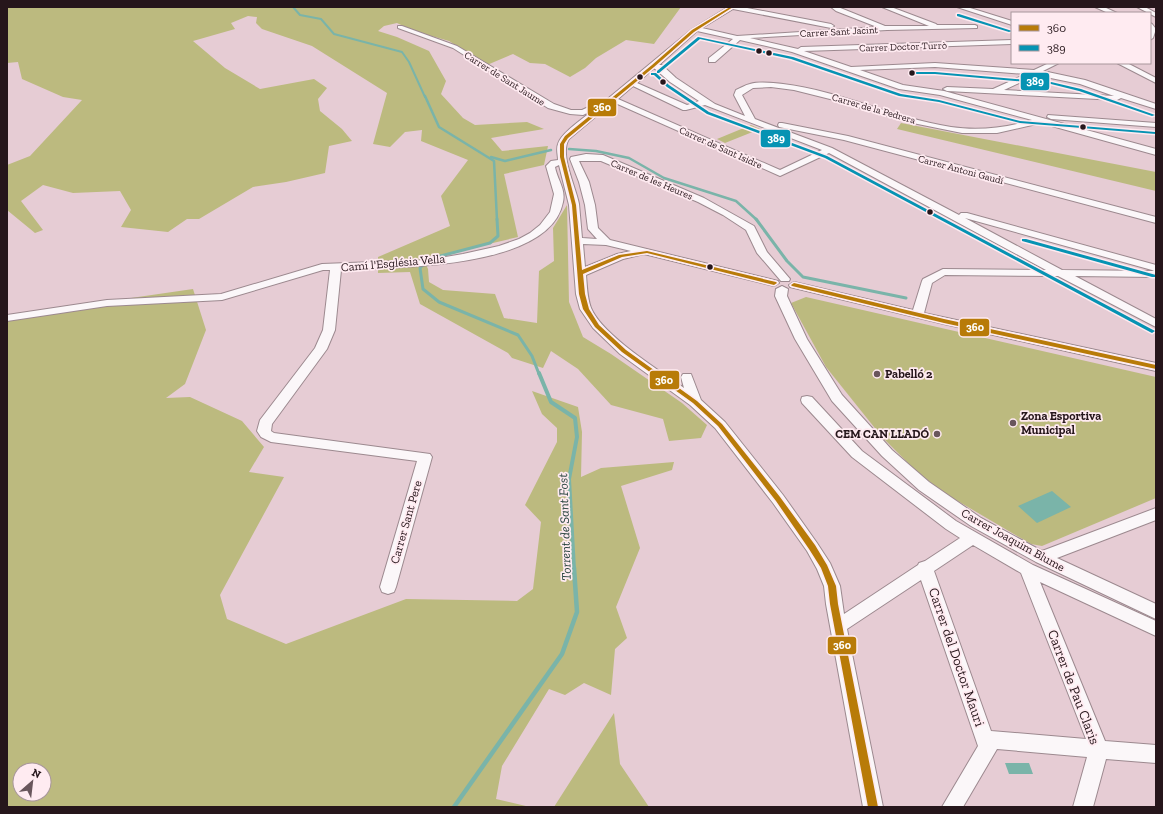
<svg xmlns="http://www.w3.org/2000/svg" width="1163" height="814" font-family="'Zilla Slab',serif">
<style>
.green{fill:#bcba7f;fill-rule:evenodd}
.water{fill:#7ab4a9}
.lines{fill:none;stroke-linecap:round;stroke-linejoin:round}
.stream-far4{stroke:#7ab4a9;stroke-width:2}
.stream-far3{stroke:#7ab4a9;stroke-width:2.5}
.stream-far2{stroke:#7ab4a9;stroke-width:3}
.stream-far1{stroke:#7ab4a9;stroke-width:4}
.stream{stroke:#7ab4a9;stroke-width:4.5}
.minor-casing{stroke:#9c898f;stroke-width:2}
.minor{fill:#fbf7f9;fill-rule:evenodd}
.bus-1-casing{stroke:#ffebf1;stroke-width:3}
.bus-2-casing{stroke:#ffebf1;stroke-width:3}
.bus-1{fill:#b87b08;fill-rule:evenodd}
.bus-2{fill:#0693b3;fill-rule:evenodd}
.bus-dot{fill:#26161b;stroke:#ffebf1;stroke-width:1.5}
.poi-dot{fill:#69565c;stroke:#ffebf1;stroke-width:1.5}
.labels{text-anchor:middle;stroke-width:3.5;stroke-linejoin:round;paint-order:stroke}
.far-street-label{font-size:10px;fill:#26161b;stroke:#ffebf1}
.street-label{font-size:12px;fill:#26161b;stroke:#ffebf1}
.poi-label{font-size:12px;font-weight:bold;fill:#26161b;stroke:#ffebf1;text-anchor:start}
.water-label{font-size:13px;font-style:italic;fill:#25423c;stroke:#ffebf1}
.near-street-label{font-size:14px;fill:#26161b;stroke:#ffebf1}
.line-badge{stroke:#ffebf1;stroke-width:1.5}
.badge-label{font-size:11px;text-anchor:middle;font-weight:bold;fill:#fff}
</style>
<rect width="100%" height="100%" fill="#e6ccd4"/>
<g class="green">
<path d="M7 7H681L654 44 626 40 596 58 585 68 570 77 545 64 530 63 513 54 487 65 449 41 414 31 397 23 384 26 378 31 397 37 429 51 446 81 441 94 463 118 475 125 527 122 544 129 491 138 502 151 548 146 544 165 504 174 518 237 442 255 422 256 428 269 429 282 443 290 495 294 504 318 537 323 539 271 554 261 553 228 567 205 569 302 583 337 611 354 682 403 707 425 701 438 669 441 663 419 611 405 578 369 551 351 543 368 512 358 508 353 420 304 410 272 378 273V257L450 226 441 196 468 160 421 141 422 130 405 132 390 147 373 144 387 93 312 46 262 29 256 23 257 17 248 16 231 23 235 29 193 41 225 68 260 89 314 79 327 88 318 99 320 111 342 129 352 141 329 146 325 173 286 182 253 187 199 219H187L168 232 121 227 131 210 120 191 73 193 43 185 21 201 43 230 35 233 7 210V165L30 156 82 100 63 97 22 79 18 62 7 63Z"/>
<path d="M901 123 1156 172V191L897 129Z"/>
<path d="M751 125 760 129 725 143 717 139Z"/>
<path d="M193 289 206 330 185 384 166 398 190 397 242 421 264 447 249 472 284 477 220 595 227 619 286 644 406 599 517 601 533 589 541 522 525 505 557 442V428L542 414 532 391 578 407 582 432 581 477 601 468 674 462 672 470 621 486 640 548 616 607 627 638 615 649 611 695 584 683 565 695 549 689 502 766 496 799 530 807H7V316ZM20 770H44V794H20Z"/>
<path d="M806 297 1156 377V498L1042 546 1031 544 944 493 915 470 882 437 826 367 791 303Z"/>
<path d="M614 713 620 764 649 807H554Z"/>
</g>
<g class="water">
<path d="M1052 491 1071 507 1037 523 1018 506Z"/>
<path d="M1005 763H1029L1033 774H1009Z"/>
</g>
<g class="lines">
<path class="stream-far4" d="M293 7 300 15 321 19 334 34 402 52 409 62 425 97"/>
<g class="stream-far3">
<path d="M425 96 439 127 494 161 497 220"/>
<path d="M569 149 596 151 629 158 664 178 736 201 757 220"/>
<path d="M491 157 505 161 551 150"/>
</g>
<g class="stream-far2">
<path d="M497 219 498 236 490 243 429 259 420 268 423 289 439 302 518 335 532 356 539 374"/>
<path d="M756 219 787 261 803 277 906 298"/>
</g>
<path class="stream-far1" d="M539 373 551 402 575 418 577 437 569 479 574 569"/>
<path class="stream" d="M454 807 562 654 577 612 574 568"/>
<defs>
<g id="minor">
<path d="M728 7H742L831 24 834 26 831 28 733 9 702 28 737 36 877 27 836 11 831 7H838L885 26H929L882 7H891L936 24 937 25H975L977 26V28L887 30 750 38 798 49 801 47 1012 40V44L804 51 851 67 935 63 1034 70 1049 63H1059L1043 71 1085 80 1156 104V109L1121 98 1117 100 947 91 943 89 947 87 993 89 1026 74 935 67 860 70 903 85 944 91 1156 149V155L1041 123 997 133H962L908 122 842 102 794 90 771 87 753 88 742 95 755 119 832 148 959 215 961 213H967L1156 265V277L1075 276 1156 319V327L1058 276 945 275 932 283 924 313 1156 363V371L944 324 790 287 789 285 794 282 913 310 922 281 923 279 943 269 1046 270 829 153 780 176 613 102 569 139C559 154 576 187 579 204 580 215 581 227 582 238L597 239 588 229 585 205 579 182 570 159 571 157 586 154 603 155 704 198 754 226 767 252 790 279 789 281H781L757 253 746 230 723 215 698 202 601 161H579L589 182 595 205 598 228 610 240 778 281 779 283 774 286 644 254 623 259 586 275C587 286 587 297 591 308 602 335 660 371 684 388L681 377 683 374H691L701 400 725 422 783 495 817 543 830 563 840 586 844 614 918 565 919 563 925 561 960 538 946 529 852 457 802 403 801 400 802 397 807 396 812 397 862 451 956 521 1033 565 1156 621V636L1040 582 1105 741 1156 745V763L1106 759 1093 807H1073L1087 757 997 749 963 807H942L978 746 921 580 847 629 883 807H863L826 604 824 586 817 569 807 551 773 503 715 428 690 405 620 354 593 328 580 309 576 294 569 205 559 165 555 167C557 179 566 189 563 202 550 270 394 267 341 270L335 330 327 349 272 424 271 431 274 433 430 454 432 457 396 587 394 592 388 594 382 592 380 587 417 461 271 442 261 437 257 431 260 420 315 348 323 330 330 270H323L222 300 107 306 7 321V315L107 300 221 294 322 264 428 260 463 254 499 246 519 239 530 233 540 225 550 212 554 194 546 166 551 161 558 160C558 155 556 149 558 144 561 133 585 117 595 109L583 115 570 114 548 108 453 48 398 28V26H402L457 46 554 104 571 110H582L595 104 599 106 691 30ZM697 31 733 39 709 58V62H715L740 40 792 52 899 89 940 95 1032 120C1005 128 978 131 951 127 893 118 841 91 783 84 773 83 760 81 750 84 745 85 741 88 736 90L734 95 745 116 715 104 676 78 662 65H659ZM654 68 670 82 699 101 687 105 637 83ZM1036 75 1080 84 1114 96 1004 90ZM633 86 683 110H686L705 105 822 150 780 170 618 99ZM965 218 1152 270 1154 271 1062 270ZM583 244 606 245 631 251 617 254 585 267ZM973 545 1021 573 1086 739 991 731 934 571Z"/>
<path d="M957 7H967L1012 21V25Z"/>
<path d="M1095 7H1104L1117 13H1108Z"/>
<path d="M1137 7H1145L1156 13V17Z"/>
<path d="M1150 23 1152 24 1156 29 1153 38 1150 40Z"/>
<path d="M1117 63H1127L1156 78V83Z"/>
<path d="M1048 115 1156 123V127L1051 119 1047 117Z"/>
<path d="M779 123H782L848 136 1156 217V223L844 140 779 127 778 125Z"/>
<path d="M782 286 788 289 787 296 807 339 842 395 892 450 929 482 981 518 1042 551 1156 508V520L1057 558 1156 604V619L1036 562 971 526 919 490 882 456 832 401 795 339 775 296 776 289Z"/>
</g>
</defs>
<use href="#minor" class="minor-casing"/>
<use href="#minor" class="minor"/>
<defs>
<g id="bus-1">
<path d="M730 7H733L694 32 654 67 568 138 564 144V157L576 205 582 270 619 255 647 251 776 282 777 283 774 285 647 253 622 257 583 274 585 294 589 309 599 325 626 350 697 401 722 424 780 497 815 545 827 565 836 586 838 604 878 807H868L830 604 828 586 821 568 809 549 776 501 718 426 693 403 622 352 595 327 583 309 579 294 572 205 560 157V144L565 136 652 65 692 30Z"/>
<path d="M794 283 944 319 1156 365V369L944 323 792 286 791 285Z"/>
</g>
<g id="bus-2">
<path d="M957 14H959L1012 31 1009 32 957 16Z"/>
<path d="M698 37 793 57 901 94 939 100 1020 121 1155 132H1156V134L1020 123 939 102 899 96 791 59 700 39 659 73H657V71Z"/>
<path d="M912 72H935L1051 82 1081 89 1155 115 1152 116 1079 91 1051 84 935 74H911V72Z"/>
<path d="M651 73H656L669 85 709 112 827 156 1155 331 1152 333 1150 332 825 158 707 114 667 87 654 75H651Z"/>
<path d="M1022 239H1026L1156 275V277H1152L1022 241Z"/>
</g>
</defs>
<use href="#bus-1" class="bus-1-casing"/>
<use href="#bus-2" class="bus-2-casing"/>
<use href="#bus-1" class="bus-1"/>
<use href="#bus-2" class="bus-2"/>
</g>
<g class="bus-dot">
<circle cx="759" cy="51" r="3.5"/>
<circle cx="769" cy="53" r="3.5"/>
<circle cx="912" cy="73" r="3.5"/>
<circle cx="640" cy="77" r="3.5"/>
<circle cx="663" cy="82" r="3.5"/>
<circle cx="1083" cy="127" r="3.5"/>
<circle cx="930" cy="212" r="3.5"/>
<circle cx="710" cy="267" r="3.5"/>
</g>
<g class="poi-dot">
<circle cx="877" cy="374" r="4"/>
<circle cx="1013" cy="423" r="4"/>
<circle cx="937" cy="434" r="4"/>
</g>
<g class="labels">
<g class="far-street-label">
<text transform="translate(839 31) rotate(-3)" y="4">Carrer Sant Jacint</text>
<text transform="translate(903 46) rotate(-2)" y="4">Carrer Doctor Turrò</text>
<text transform="translate(505 78) rotate(32)" y="4">Carrer de Sant Jaume</text>
<text transform="translate(874 108) rotate(16)" y="4">Carrer de la Pedrera</text>
<text transform="translate(721 147) rotate(24)" y="4">Carrer de Sant Isidre</text>
<text transform="translate(961 169) rotate(15)" y="4">Carrer Antoni Gaudí</text>
<text transform="translate(652 179) rotate(23)" y="4">Carrer de les Heures</text>
</g>
<g class="street-label">
<text transform="translate(393 263) rotate(-5)" y="4">Camí l'Església Vella</text>
<text transform="translate(406 522) rotate(-74)" y="4">Carrer Sant Pere</text>
<text transform="translate(1013 540) rotate(29)" y="4">Carrer Joaquim Blume</text>
</g>
<g class="poi-label">
<text x="885" y="378">Pabelló 2</text>
<text x="1021" y="420">Zona Esportiva<tspan x="1021" dy="14">Municipal</tspan></text>
<text x="929" y="438" text-anchor="end">CEM CAN LLADÓ</text>
</g>
<g class="water-label">
<text transform="translate(564 527) rotate(-92)" y="5">Torrent de Sant Fost</text>
</g>
<g class="near-street-label">
<text transform="translate(957 657) rotate(71)" y="5">Carrer del Doctor Mauri</text>
<text transform="translate(1074 687) rotate(69)" y="5">Carrer de Pau Claris</text>
</g>
</g>
<g class="line-badge">
<rect x="1020" y="72" width="30" height="19" rx="4" fill="#0693b3"/>
<rect x="587" y="98" width="30" height="19" rx="4" fill="#b87b08"/>
<rect x="760" y="129" width="31" height="19" rx="4" fill="#0693b3"/>
<rect x="959" y="318" width="31" height="19" rx="4" fill="#b87b08"/>
<rect x="649" y="370" width="31" height="20" rx="4" fill="#b87b08"/>
<rect x="827" y="636" width="30" height="19" rx="4" fill="#b87b08"/>
</g>
<g class="badge-label">
<text x="1035" y="85">389</text>
<text x="602" y="111">360</text>
<text x="776" y="142">389</text>
<text x="975" y="331">360</text>
<text x="664" y="384">360</text>
<text x="842" y="649">360</text>
</g>
<rect width="1163" height="814" fill="none" stroke="#26161b" stroke-width="16"/>
<rect x="1011" y="12" width="140" height="52" fill="#ffebf1" stroke="#a8969b"/>
<rect x="1019" y="25" width="20" height="6" fill="#b87b08" stroke="#a8969b"/>
<text x="1047" y="32" font-size="12" fill="#26161b">360</text>
<rect x="1019" y="45" width="20" height="6" fill="#0693b3" stroke="#a8969b"/>
<text x="1047" y="52" font-size="12" fill="#26161b">389</text>
<g transform="translate(32 782) rotate(28)"><circle r="19" fill="#ffebf1" stroke="#a8969b"/>
<path d="M0-3L7 15L0 10L-7 15Z" fill="#69565c"/>
<text y="-6" font-size="11" font-weight="bold" text-anchor="middle" fill="#26161b">N</text>
</g>
</svg>
